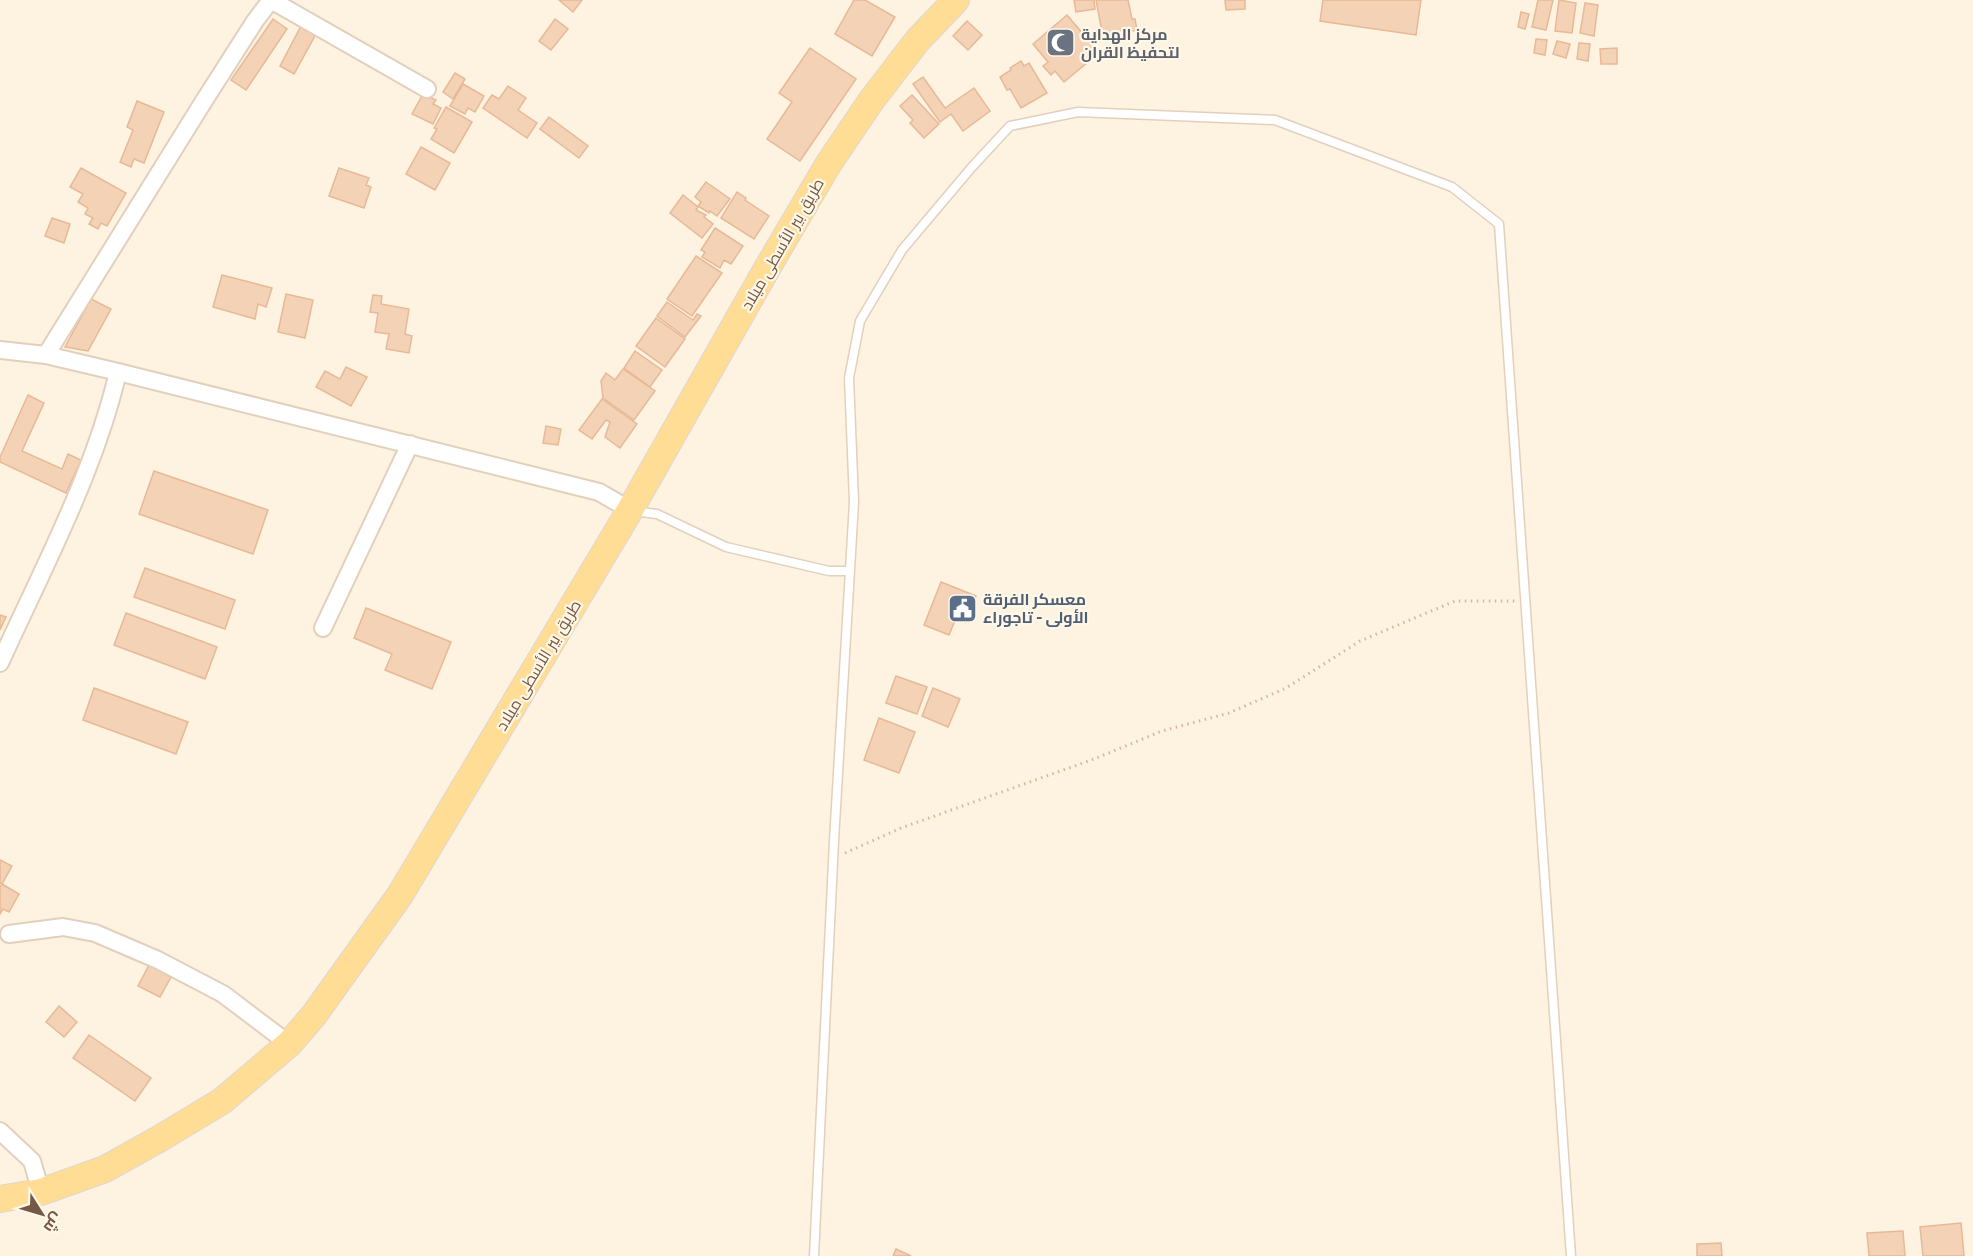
<svg xmlns="http://www.w3.org/2000/svg" width="1973" height="1256" font-family="'Fira Sans Condensed',Cairo,sans-serif">
<style>
.building{fill:#f4d2b6;stroke:#e7b996;stroke-width:1.5}
.lines{fill:none;stroke-linecap:round;stroke-linejoin:round}
.lane-casing{stroke:#e2d0bc;stroke-width:11}
.street-casing{stroke:#e2d0bc;stroke-width:20}
.primary-casing{stroke:#ded7d3;stroke-width:28}
.path{stroke:#d8b69a;stroke-width:3;stroke-dasharray:1.5 4.5;stroke-linecap:butt}
.lane{stroke:#fff;stroke-width:8}
.street{stroke:#fff;stroke-width:16}
.primary{stroke:#ffdd95;stroke-width:26}
.labels{text-anchor:middle;stroke-width:4.5;stroke-linejoin:round;paint-order:stroke}
.worship-label{font-size:16px;font-weight:bold;fill:#5b616d;stroke:#fff7e7;text-anchor:start}
.street-label{font-size:16px;fill:#755946;stroke:#fff7e7}
.service-label{font-size:16px;font-weight:bold;fill:#4e5e75;stroke:#fff7e7;text-anchor:start}
</style>
<rect width="100%" height="100%" fill="#fdf3e0"/>
<g class="building">
<path d="M559 0H582L573 12Z"/>
<path d="M854 0H865L895 17 872 56 835 34Z"/>
<path d="M1074 0H1094L1095 9 1076 12Z"/>
<path d="M1096 0H1128L1132 19H1135L1137 30 1103 37Z"/>
<path d="M1225 0H1245V9L1226 10Z"/>
<path d="M1323 0H1421L1416 35 1320 21Z"/>
<path d="M1538 0H1553L1546 30 1532 27Z"/>
<path d="M1559 0 1576 3 1572 33 1555 31Z"/>
<path d="M1585 3 1598 5 1594 36 1580 33Z"/>
<path d="M1521 12 1529 14 1525 29 1518 27Z"/>
<path d="M1067 15 1099 53 1064 82 1055 71 1051 75 1043 66 1048 62 1033 44Z"/>
<path d="M273 19 287 29 246 90 231 80Z"/>
<path d="M555 19 568 29 551 50 539 41Z"/>
<path d="M967 21 982 35 968 50 953 36Z"/>
<path d="M301 26 316 34 294 74 280 66Z"/>
<path d="M1536 39 1547 40 1545 55 1534 53Z"/>
<path d="M1557 41 1570 44 1566 58 1553 54Z"/>
<path d="M1579 43 1590 44 1588 61 1577 59Z"/>
<path d="M810 48 856 79 800 161 767 139 792 102 779 93Z"/>
<path d="M1617 48V64H1601L1600 49Z"/>
<path d="M1021 61 1024 66 1029 63 1047 93 1021 108 1010 89 1007 90 1000 77 1011 70 1010 68Z"/>
<path d="M455 73 465 79 453 99 443 92Z"/>
<path d="M923 77 945 108 974 88 990 111 963 131 951 114 940 122 913 84Z"/>
<path d="M463 84 484 96 475 112 468 108 465 114 450 106Z"/>
<path d="M508 86 526 98 518 110 537 123 527 138 483 108 492 95 499 99Z"/>
<path d="M423 94 436 100 433 104 441 108 433 124 412 114Z"/>
<path d="M912 95 939 124 924 138 910 123 913 120 900 106Z"/>
<path d="M137 101 164 112 144 163 134 159 131 167 120 162 133 130 127 127Z"/>
<path d="M446 107 472 122 454 153 431 139 437 129 434 128Z"/>
<path d="M549 117 588 146 579 158 540 129Z"/>
<path d="M421 147 450 163 435 190 406 174Z"/>
<path d="M81 168 126 193 107 226 101 223 98 229 89 224 93 218 85 214 88 208 78 202 83 194 70 187Z"/>
<path d="M339 168 369 178 366 185 371 187 364 208 329 196Z"/>
<path d="M706 182 730 199 717 216 710 211 709 213 698 206 701 202 695 197Z"/>
<path d="M737 192 746 198 745 200 769 216 754 239 721 218Z"/>
<path d="M683 195 698 207 696 210 706 215 704 217 713 224 702 238 670 213Z"/>
<path d="M52 218 70 224 64 243 45 236Z"/>
<path d="M715 228 743 246 731 264 724 260 720 268 702 257 705 252 701 250Z"/>
<path d="M696 256 722 273 692 316 667 299Z"/>
<path d="M222 275 272 288 266 307 258 304 255 319 213 307Z"/>
<path d="M286 294 313 300 305 338 278 332Z"/>
<path d="M373 295 382 296 381 304 409 309 405 334 412 336 409 353 386 349 389 334 375 332 378 313 370 312Z"/>
<path d="M91 299 111 309 88 351 65 347Z"/>
<path d="M667 302 693 320 697 314 701 316 685 337 657 316Z"/>
<path d="M656 318 685 339 665 367 636 346Z"/>
<path d="M635 351 662 370 650 387 624 368Z"/>
<path d="M346 367 367 377 351 406 316 387 325 371 340 379Z"/>
<path d="M623 369 655 391 634 420 603 398 601 381 606 373 615 380Z"/>
<path d="M28 395 44 403 22 451 62 469 68 454 81 460 66 493 0 462V457Z"/>
<path d="M602 399 637 424 620 448 605 437 610 422 606 420 592 439 579 430Z"/>
<path d="M546 426 561 429 558 445 543 443Z"/>
<path d="M154 471 268 510 253 554 139 514Z"/>
<path d="M145 568 235 600 225 629 134 597Z"/>
<path d="M941 582 976 596 966 622 956 618 949 635 924 625Z"/>
<path d="M366 608 451 642 432 689 385 670 392 654 354 638Z"/>
<path d="M126 613 217 647 205 679 114 645Z"/>
<path d="M0 615 6 617 0 630Z"/>
<path d="M896 676 927 687 917 714 886 703Z"/>
<path d="M94 688 188 722 176 754 83 720Z"/>
<path d="M933 688 960 699 948 727 922 716Z"/>
<path d="M879 718 915 732 899 773 864 760Z"/>
<path d="M0 860 12 866 2 884 0 883Z"/>
<path d="M2 884 19 894 9 912 3 909 0 914V887Z"/>
<path d="M149 965 171 977 160 997 138 986Z"/>
<path d="M59 1006 77 1022 64 1037 46 1022Z"/>
<path d="M89 1035 151 1078 135 1101 73 1058Z"/>
<path d="M1961 1223 1964 1256H1923L1920 1227Z"/>
<path d="M1903 1231 1905 1256H1869L1867 1233Z"/>
<path d="M1721 1243 1722 1256H1697V1244Z"/>
<path d="M896 1249 911 1256H893Z"/>
</g>
<g class="lines">
<defs>
<g id="lane">
<path d="M632 511 657 514 726 547 829 571H849"/>
<path d="M814 1256 834 841 854 502 849 378 860 321 902 250 972 167 1010 126 1078 112 1275 120 1452 187 1499 224 1571 1256"/>
</g>
<g id="street">
<path d="M271 0 427 89"/>
<path d="M0 350 46 355 118 372 599 492 630 510"/>
<path d="M46 355 202 104 255 21 271 0"/>
<path d="M323 628 410 444"/>
<path d="M0 663C43 568 94 474 118 372"/>
<path d="M9 934 63 927 95 933 158 960 223 994 289 1044"/>
<path d="M0 1131 32 1161 41 1192"/>
</g>
<path id="primary" d="M0 1199 41 1192 105 1169 159 1139 222 1101 289 1044 314 1015 400 895 630 510 769 265 829 163 871 101 917 41 956 0"/>
</defs>
<use href="#lane" class="lane-casing"/>
<use href="#street" class="street-casing"/>
<use href="#primary" class="primary-casing"/>
<path class="path" d="M845 853 901 828 1094 759 1162 731 1229 713 1286 688 1360 641 1455 601H1515"/>
<use href="#lane" class="lane"/>
<use href="#street" class="street"/>
<use href="#primary" class="primary"/>
</g>
<defs>
<symbol id="mosque-square" viewBox="-11 -11 22 22"><rect x="-9" y="-9" width="18" height="18" rx="4" fill="#6b7280" stroke="#fff7e7"/><path d="M3.5-4.9A6 6 0 1 0 3.5 4.9A5 5 0 1 1 3.5-4.9Z" fill="#fff"/></symbol>
<symbol id="civic-square" viewBox="-11 -11 22 22"><rect x="-9" y="-9" width="18" height="18" rx="4" fill="#5c6f8a" stroke="#fff7e7"/><path d="M-.6-6.5H3V-4.5H.6V-3L4-1V1h2V6H-6V1h2V-1L-.6-3ZM-1.2 2.5V6h2.4V2.5Z" fill="#fff"/></symbol>
</defs>
<g fill-rule="evenodd">
<use href="#mosque-square" x="1044" y="26" width="33" height="33"/>
<use href="#civic-square" x="946" y="592" width="33" height="33"/>
</g>
<g class="labels">
<g class="worship-label">
<text x="1081" y="40">مركز الهداية<tspan x="1081" dy="18">لتحفيظ القران</tspan></text>
</g>
<g class="street-label">
<text transform="translate(782 244) rotate(-60)" y="6">طريق بير الأسطى ميلاد</text>
<text transform="translate(538 665) rotate(-59)" y="6">طريق بير الأسطى ميلاد</text>
</g>
<g class="service-label">
<text x="983" y="605">معسكر الفرقة<tspan x="983" dy="18">الأولى - تاجوراء</tspan></text>
</g>
</g>
<g transform="translate(42 1214) rotate(127)" stroke="#fff7e7" stroke-width="4.5" paint-order="stroke">
<path d="M0-4.5L10 22L0 15L-10 22Z" fill="#755946"/>
<text y="-9" font-size="16" font-weight="bold" text-anchor="middle" fill="#755946">ش</text>
</g>
</svg>
